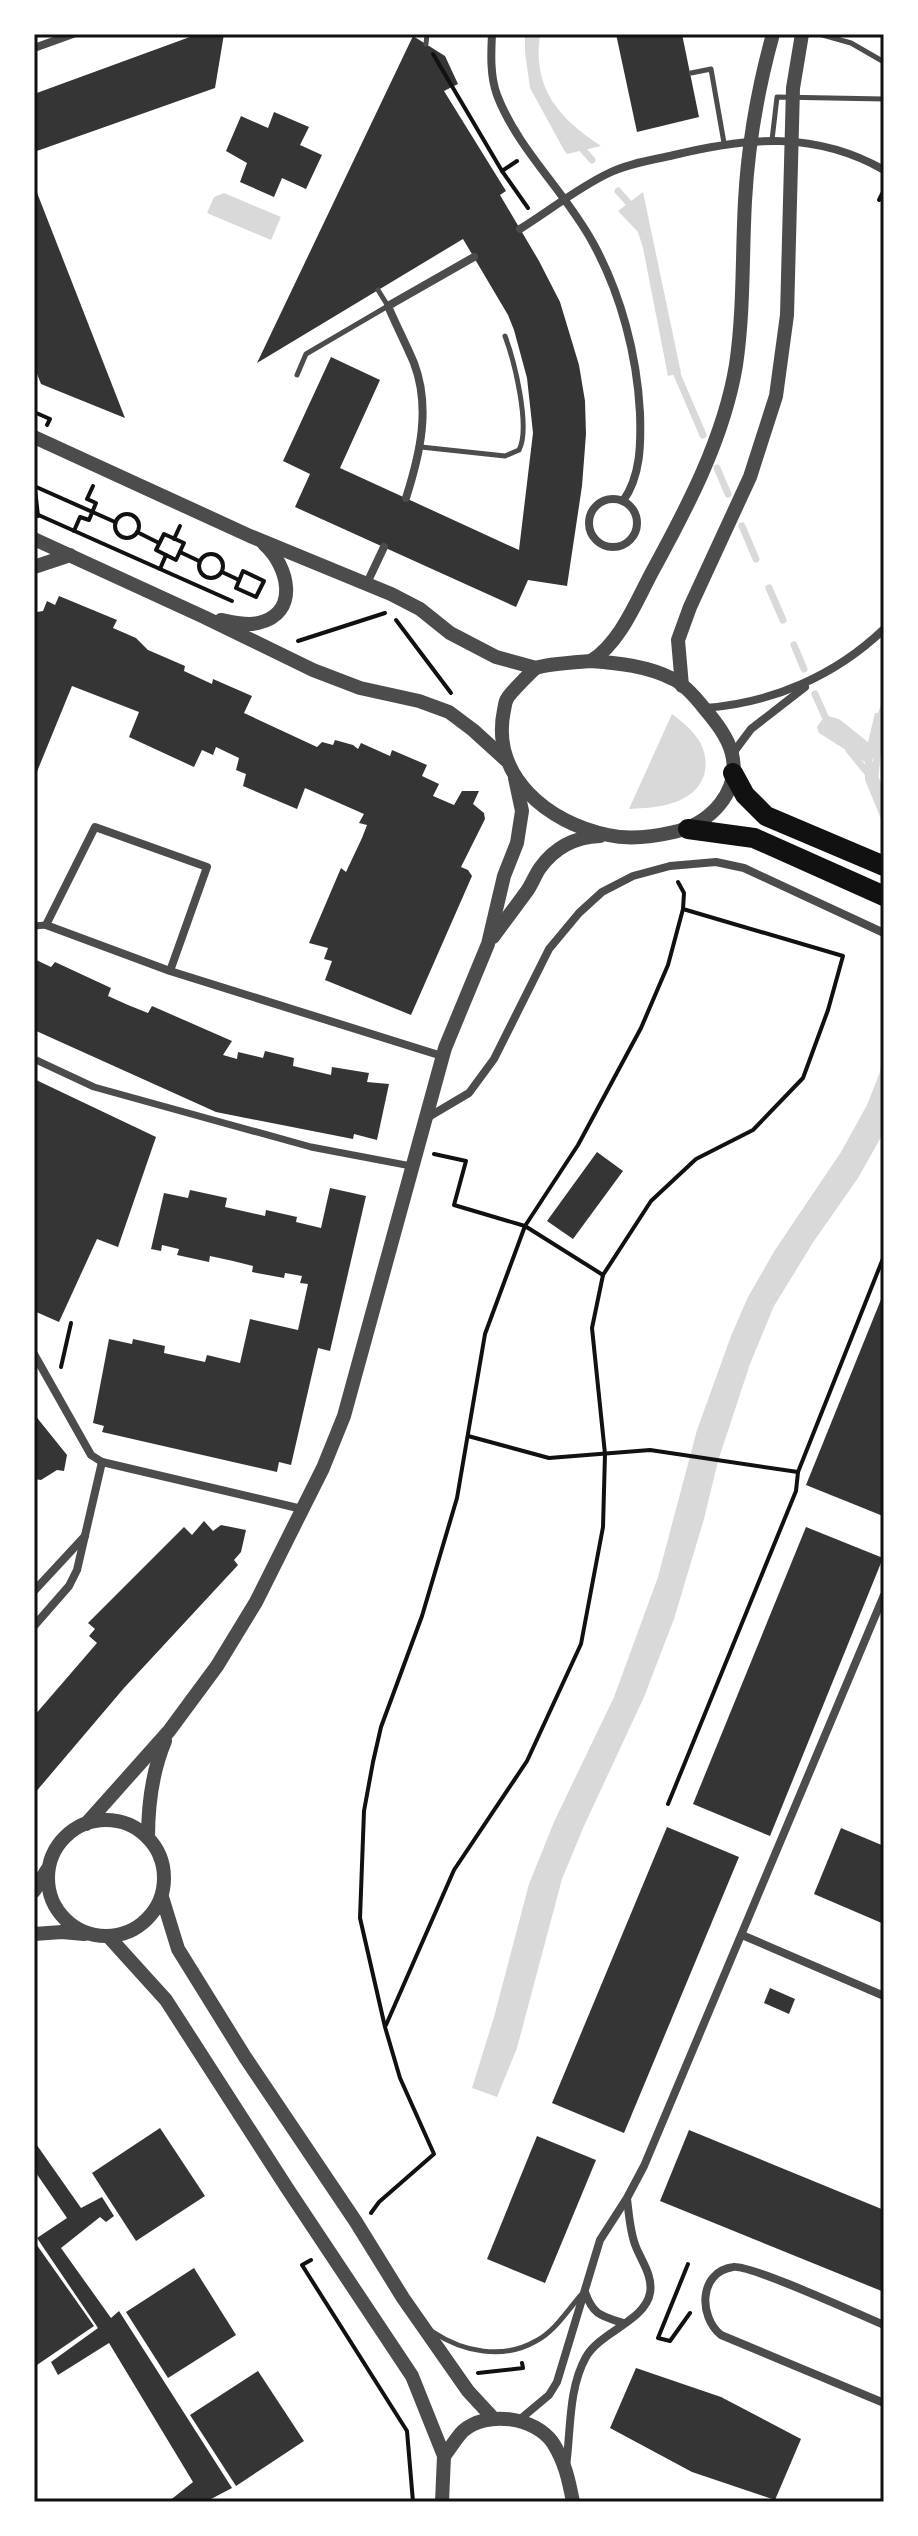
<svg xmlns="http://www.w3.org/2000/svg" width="918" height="2536" font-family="'Open Sans',sans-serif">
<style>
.water{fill:#d9d9d9}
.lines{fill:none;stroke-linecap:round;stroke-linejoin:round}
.stream{stroke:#d9d9d9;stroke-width:7}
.building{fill:#353535}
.path{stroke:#111;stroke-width:4}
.service{stroke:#4c4c4c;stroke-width:5}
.pedestrian{stroke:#4c4c4c;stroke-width:7}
.minor{stroke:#4c4c4c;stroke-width:8}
.tertiary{stroke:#4c4c4c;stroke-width:14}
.motorway{stroke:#111;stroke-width:20}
.neatline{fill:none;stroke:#111;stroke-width:3}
</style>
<rect width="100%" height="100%" fill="#fff"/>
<g class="water">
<path d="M525 34H540C532 89 559 118 601 146L567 154 564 150 530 88 525 52Z"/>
<path d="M643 192 681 373 668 376 643 248 638 232 618 211Z"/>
<path d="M224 193 281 217 271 240 207 213 214 197Z"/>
<path d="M884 697V743L872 760 884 791V826L865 780V762L819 733 817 727 825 715 839 719 868 742 875 713H878Z"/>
<path d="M672 714C680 720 689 727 695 735 710 753 710 781 689 795 672 807 649 808 629 809Z"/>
<path d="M884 1043V1132L858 1178 814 1241 774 1306 750 1364 718 1461 704 1519 674 1619 644 1697 584 1826 562 1879 517 2048 497 2097 472 2088 494 2017 529 1884 554 1822 614 1697 658 1577 697 1430 731 1336 748 1297 775 1250 841 1152 867 1105 880 1072Z"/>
</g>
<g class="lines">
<g class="stream">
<path d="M579 145 592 160"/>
<path d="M618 191 633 208"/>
<path d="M673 365 703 435"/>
<path d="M717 468 728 494"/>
<path d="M742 526 756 559"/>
<path d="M769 588 783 620"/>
<path d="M794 645 804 669"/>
<path d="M815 694 827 721"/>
<path d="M849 750 871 777"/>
<path d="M875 777 878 745 884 729"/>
</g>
</g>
<g class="building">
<path d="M198 34H224L215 88 34 152V94Z"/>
<path d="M616 34H682L699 117 637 132Z"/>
<path d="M413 36 445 56 458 84 444 91 506 191 500 195 539 261 560 302 579 365 585 401 586 434 582 486 567 586 528 580 516 607 295 507 310 474 283 461 331 357 380 380 340 468 519 550 533 433 527 378 514 330 508 315 463 239 257 363Z"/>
<path d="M274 112 309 127 300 145 322 155 306 189 282 178 274 197 240 182 247 163 226 151 241 116 268 128Z"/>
<path d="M34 185 125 418 41 384 34 366Z"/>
<path d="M59 596 117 620 113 628 136 638 148 650 185 666 184 671 212 684 213 679 252 696 244 713 317 747 322 742 333 745 335 740 353 745 358 749 361 743 390 756 392 750 427 765 422 776 439 784 433 796 454 805 462 791H479L473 804 484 813 485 819 461 867 468 870 472 876 411 1015 325 980 332 961 324 959 328 948 309 943 341 868 346 872 362 838 367 825 359 823 364 814 305 788 297 809 243 786 246 774 236 770 239 758 216 747 213 755 202 750 194 767 129 737 139 712 72 686 34 779V619L37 612 43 611 47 601 55 605Z"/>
<path d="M34 959 51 967 55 962 111 988 108 996 128 1005 148 1013 152 1006 232 1041 223 1055 237 1059 238 1052 263 1058 265 1051 294 1058 293 1066 331 1075 332 1067 369 1073 367 1082 389 1084 377 1140 354 1134 353 1139 216 1112 34 1030Z"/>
<path d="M34 1079 156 1137 118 1247 97 1239 59 1322 34 1311Z"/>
<path d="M597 1152 623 1171 573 1239 547 1221Z"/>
<path d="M330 1188 366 1196 330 1351 318 1348 291 1465 279 1462 277 1472 102 1432 104 1426 93 1423 109 1339 132 1344 133 1339 165 1346 164 1353 205 1362 207 1355 240 1363 250 1319 298 1330 308 1284 300 1283 302 1276 285 1273 284 1278 252 1272 253 1266 233 1261 210 1256 209 1262 177 1255 179 1249 162 1245 161 1251 151 1249 164 1193 188 1198 190 1190 227 1198 225 1207 265 1216 266 1210 297 1217 296 1222 321 1228Z"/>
<path d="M884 1292V1513L883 1516 806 1485Z"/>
<path d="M34 1414 67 1455 64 1471 57 1470 41 1480 34 1479Z"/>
<path d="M204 1521 213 1531 221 1525 246 1530 241 1552 234 1560 238 1565 124 1688 34 1794V1716L97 1643 89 1636 95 1629 88 1623 184 1527 192 1535Z"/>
<path d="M806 1527 883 1558 770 1836 693 1804Z"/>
<path d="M667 1827 739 1857 624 2133 552 2103Z"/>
<path d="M841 1828 884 1846V1924L814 1894Z"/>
<path d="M770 1988 795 1999 789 2014 764 2003Z"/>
<path d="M160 2128 205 2196 136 2241 92 2173Z"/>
<path d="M689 2130 884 2210V2292L660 2201Z"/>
<path d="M537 2136 596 2160 545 2283 487 2259Z"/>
<path d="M34 2141 81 2208 102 2197 114 2216 106 2222 100 2217 61 2248 111 2318 119 2311 232 2488 211 2499 213 2502H168L193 2482 109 2343 58 2375 51 2362 98 2328 37 2238 67 2218 34 2170Z"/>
<path d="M34 2241 94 2326 34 2367Z"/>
<path d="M194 2268 236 2335 168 2378 126 2312Z"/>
<path d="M636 2368 721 2397 801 2439 775 2500 692 2472 610 2428Z"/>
<path d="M258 2371 304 2441 236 2486 190 2415Z"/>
</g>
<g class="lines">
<g class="path">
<path d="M433 54 502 171"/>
<path d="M517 161 502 171 528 208"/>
<path d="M879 200 884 190"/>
<path d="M34 412 50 419 47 425"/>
<path d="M34 480 38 516"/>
<path d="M34 486 115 522"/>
<path d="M34 513 232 601"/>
<circle cx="127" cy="526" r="12"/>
<path d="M74 531 80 517 89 520 96 503 87 499 93 486"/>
<path d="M137 532 159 543"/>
<path d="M164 534 184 543 176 560 156 550Z"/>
<path d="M174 539 180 526"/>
<path d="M180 552 199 561"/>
<circle cx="211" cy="566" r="12"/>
<path d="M160 569 166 555"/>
<path d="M243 571 264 581 256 597 236 588Z"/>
<path d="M222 572 239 580"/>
<path d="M396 620 451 693"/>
<path d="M298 641 385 613"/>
<path d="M434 1154 466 1161 454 1205 525 1226 603 1275"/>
<path d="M61 1367 71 1323"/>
<path d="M468 1436 549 1458 650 1450 798 1472"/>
<path d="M668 1804 796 1491 798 1472 884 1256"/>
<path d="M386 2025 454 1870 527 1761 581 1644 603 1527 605 1454 592 1328 603 1275 651 1201 696 1159 753 1130 803 1078 828 1010 843 956 683 909"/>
<path d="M371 2213 379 2202 434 2154 400 2078 385 2027 360 1918 364 1811 373 1762 381 1727 422 1616 457 1498 485 1334 525 1226 578 1145 641 1028 668 965 683 909 684 893 678 882"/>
<path d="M311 2260 302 2265 407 2431 413 2502"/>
<path d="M688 2264 658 2338 670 2341 690 2313"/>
<path d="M478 2373 523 2368 522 2363"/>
</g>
<g class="service">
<path d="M819 34 851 43 884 62"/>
<path d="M426 44 427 34"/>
<path d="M691 73 711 69 724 143"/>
<path d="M772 140 777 97 884 99"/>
<path d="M297 375 306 354 388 306 378 290"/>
<path d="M421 447 505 456 519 450C531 427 514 360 505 336"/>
<path d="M433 2332C463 2352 503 2360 536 2341 555 2331 567 2311 581 2295"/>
</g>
<g class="pedestrian">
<path d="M34 926 46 925"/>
<path d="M34 1059 94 1087 311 1147 411 1166"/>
</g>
<g class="minor">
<path d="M492 34C491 54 490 76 497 95 518 150 565 191 593 243 621 294 637 355 640 413 641 443 641 476 623 501"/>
<path d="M34 48 73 34"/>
<path d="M520 229C549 211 579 187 609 173 629 163 653 160 674 155 747 137 816 131 884 170"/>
<path d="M406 498C420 454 431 408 414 363 406 344 396 325 388 306L474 257"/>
<circle cx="613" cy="523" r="24"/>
<path d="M367 583 384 547"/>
<path d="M705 708C772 703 835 676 884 629"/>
<path d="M733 753 751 729 805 687"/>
<path d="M170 971 207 867 95 827 46 925 170 971 442 1056"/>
<path d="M425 1119 469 1093 494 1059 549 949 579 913 602 892 633 876 670 866 716 862 744 868 884 933"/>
<path d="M34 1354 91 1455 102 1462 302 1509"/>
<path d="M34 1591 85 1536"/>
<path d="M34 1626 69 1586 77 1570 102 1462"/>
<path d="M742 1935 884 1996"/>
<path d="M585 2292C593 2315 601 2316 623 2323"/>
<path d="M884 2325C860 2315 750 2264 733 2267 699 2272 698 2316 721 2335L884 2403"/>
<path d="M518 2421 549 2395 557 2382 600 2240 627 2198 644 2166 884 1595"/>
<path d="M566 2466C571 2431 568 2389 586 2357 600 2332 645 2321 650 2293 653 2276 642 2262 636 2247 630 2233 629 2214 627 2199"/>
</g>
<g class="tertiary">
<path d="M34 437 250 536 391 594 420 609 450 633 496 657 536 668"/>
<path d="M34 539 204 617 313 670 360 688 419 701 449 712 473 730 506 760"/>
<path d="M34 567 70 555"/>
<path d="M221 620C232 622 246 626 258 623 300 614 289 566 264 544"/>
<path d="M591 661C620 643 636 602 652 572 687 508 724 438 736 365 744 311 742 256 745 201 748 145 758 88 773 34"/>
<path d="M591 661C618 663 648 666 673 679 684 684 696 698 704 708 715 721 728 737 732 754 741 793 709 824 674 832 652 837 630 840 608 835 548 823 490 776 504 710 505 706 505 702 507 699 509 694 532 671 536 668 545 664 579 662 591 661Z"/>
<path d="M682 686 678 640 690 607 750 477 776 396 787 315 793 88 802 34"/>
<path d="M493 937C504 922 516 906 527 891 532 884 535 875 540 868 555 847 575 837 600 836"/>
<circle cx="106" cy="1878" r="58"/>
<path d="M86 1824 169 1731 217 1666 256 1602 323 1468 344 1416 445 1048 488 944 504 876 517 843 522 811 515 778"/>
<path d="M148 1838C148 1804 152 1772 165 1741"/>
<path d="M34 1891 47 1870"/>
<path d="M162 1897 178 1949 245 2057 356 2222 403 2298 468 2391 493 2418"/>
<path d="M34 1934 62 1932 84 1934"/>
<path d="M108 1936 166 2000 287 2188 412 2376 444 2456 442 2502"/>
<path d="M444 2456C450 2449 456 2438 463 2431 487 2410 535 2417 553 2443 565 2462 569 2481 573 2502"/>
</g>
<g class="motorway">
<path d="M733 773 745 795 766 816 884 866"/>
<path d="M688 829 754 838 884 896"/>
</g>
</g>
<rect width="918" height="2536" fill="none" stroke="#ffffff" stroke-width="72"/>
<rect x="36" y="36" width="846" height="2464" class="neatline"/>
</svg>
